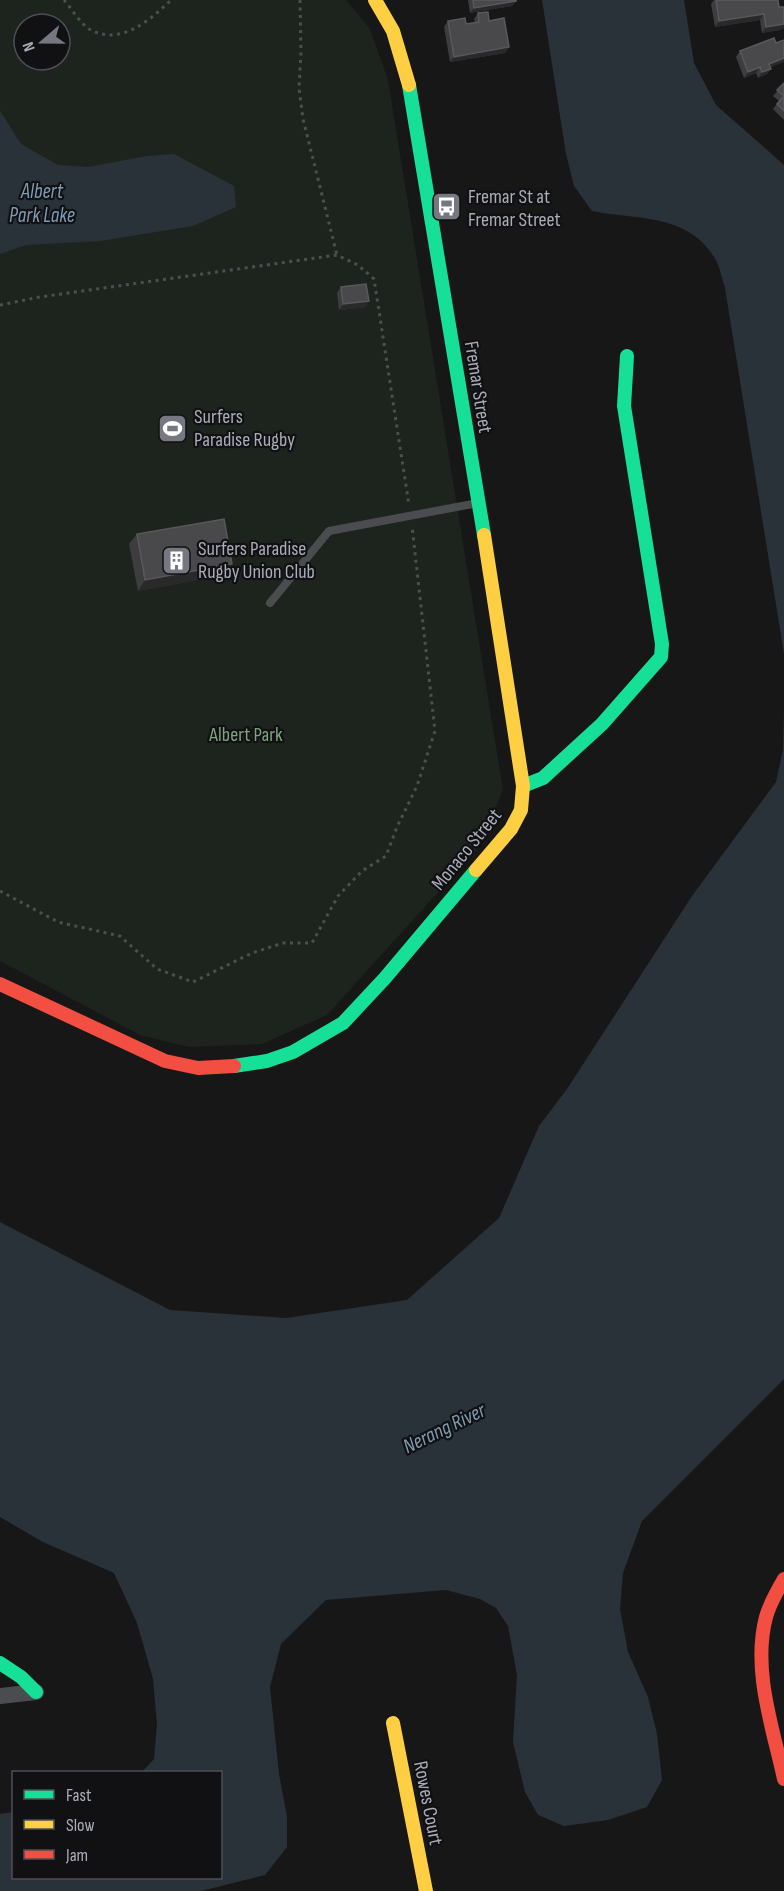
<svg xmlns="http://www.w3.org/2000/svg" width="784" height="1891" font-family="'Sofia Sans Condensed',sans-serif">
<style>
.green{fill:#1d241e;fill-rule:evenodd}
.water{fill:#2a3239}
.lines{fill:none;stroke-linecap:round;stroke-linejoin:round}
.path{stroke:#4d4e52;stroke-width:3;stroke-dasharray:3 4.5;stroke-linecap:butt}
.lane{stroke:#4b4c50;stroke-width:8}
.street{stroke:#4b4c50;stroke-width:16}
.fast{stroke:#16e098;stroke-width:14}
.slow{stroke:#ffcf43;stroke-width:14}
.jam{stroke:#f24e42;stroke-width:14}
.wall{fill:#3d3d3f}
.shaded-wall{fill:#29292a}
.building{fill:#49494c;stroke:#58595d;stroke-width:1.5}
.labels{text-anchor:middle;stroke-width:4.5;stroke-linejoin:round;paint-order:stroke}
.poi-label{font-size:20px;fill:#a8adb8;stroke:#111113;text-anchor:start}
.street-label{font-size:20px;fill:#a8adb8;stroke:#111113}
.park-label{font-size:20px;fill:#7fa381;stroke:#111113}
.water-label{font-size:21px;font-style:italic;fill:#7f9bb3;stroke:#111113}
</style>
<rect width="100%" height="100%" fill="#171717"/>
<path class="green" d="M0 0H346L370 29 388 80 503 790 479 847 327 1015 262 1044 189 1047 140 1035 0 961ZM24 24H60V60H24Z"/>
<g class="water">
<path d="M542 0H684L694 63 716 105 784 165V654L725 288C722 279 720 266 714 257 687 213 636 220 592 211L574 186 566 154Z"/>
<path d="M0 111 21 144 58 165 88 167 147 156 174 154 234 186 236 207 193 226 100 241 26 245 0 254Z"/>
<path d="M784 708V1379L642 1521 623 1573 620 1609 628 1652 648 1697 657 1734 662 1780 647 1807 608 1820 564 1826 538 1815 525 1792 513 1742 517 1675 508 1626 496 1608 480 1599 446 1590 326 1600 281 1644 270 1687 279 1774 287 1817V1847L265 1875 201 1891H0V1814L13 1812 14 1878H220V1772H142L154 1759 157 1724 153 1679 137 1623 114 1573 43 1542 0 1517V1222L170 1310 286 1318 407 1300 499 1218 539 1126 567 1089 692 896 776 782 783 750Z"/>
</g>
<g class="lines">
<g class="path">
<path d="M64 0C71 8 80 23 89 29 120 47 150 20 171 0"/>
<path d="M300 0 301 52 299 88 303 119 337 255"/>
<path d="M0 305 40 297 337 255 358 265 374 279 409 505"/>
<path d="M0 891 58 922 120 936 157 969 193 982 252 953 283 943H312L338 896 362 871 386 856 397 827 417 786 435 731 412 526"/>
</g>
<path class="lane" d="M270 603 329 531 478 503"/>
<path class="street" d="M0 1696 36 1692"/>
<g class="fast">
<path d="M409 85 484 535"/>
<path d="M523 786 543 778 602 724 661 657 662 644 624 406 627 356"/>
<path d="M234 1066 267 1061 293 1052 343 1023 385 978 476 870"/>
<path d="M0 1663 21 1677 36 1692"/>
</g>
<g class="slow">
<path d="M375 0 393 31 409 85"/>
<path d="M476 870 511 829 521 810 523 786 484 535"/>
<path d="M393 1723 426 1891"/>
</g>
<g class="jam">
<path d="M0 984 165 1061 198 1068 234 1066"/>
<path d="M784 1579C777 1591 770 1603 766 1617 752 1670 773 1728 784 1779"/>
</g>
</g>
<g class="wall">
<path d="M468 0H516V1L512 6 470 13Z"/>
<path d="M714 0H778L779 7H784V28L779 30 762 33 760 20 715 27 711 4Z"/>
<path d="M478 13 489 21 509 47 505 53 450 62 444 27 448 21 466 24 475 23 474 19Z"/>
<path d="M740 51 771 68V69L767 74 758 78 756 73 744 78 736 57Z"/>
<path d="M784 83V120L773 109 779 101 773 96Z"/>
<path d="M341 287 369 301 365 307 339 310 337 293Z"/>
<path d="M137 534 232 564 224 575 138 591 129 544Z"/>
</g>
<g class="shaded-wall">
<path d="M516 1 512 6 470 13 474 8Z"/>
<path d="M764 14 760 20 715 27 719 21Z"/>
<path d="M784 24V28L779 30 762 33 766 27Z"/>
<path d="M509 47 505 53 450 62 454 57Z"/>
<path d="M784 58V62L765 70 769 64Z"/>
<path d="M760 67 756 73 744 78 748 72Z"/>
<path d="M771 69 767 74 758 78 762 72Z"/>
<path d="M369 301 365 307 339 310 343 304Z"/>
<path d="M232 564 224 575 138 591 145 580Z"/>
</g>
<g class="building">
<path d="M473 0H516V1L474 8Z"/>
<path d="M716 0H778L779 7H784V24L766 27 764 14 719 21Z"/>
<path d="M488 12 489 21 504 18 509 47 454 57 448 21 465 18 466 24 479 22 478 13Z"/>
<path d="M774 38 776 43 784 40V58L769 64 771 69 762 72 760 67 748 72 740 51Z"/>
<path d="M784 83V111L777 104 784 96 777 90Z"/>
<path d="M366 284 369 301 343 304 341 287Z"/>
<path d="M224 519 232 564 145 580 137 534Z"/>
</g>
<defs>
<symbol id="bus-square" viewBox="-11 -11 22 22"><rect x="-9" y="-9" width="18" height="18" rx="4" fill="#757880" stroke="#111113"/><path d="M-5-6H5V4H4V6H2V4H-2V6H-4V4H-5ZM-3.5-4V0h7V-4ZM-3.5 1.2v1.5H-2V1.2ZM2 1.2v1.5H3.5V1.2Z" fill="#fff"/></symbol>
<symbol id="stadium-square" viewBox="-11 -11 22 22"><rect x="-9" y="-9" width="18" height="18" rx="4" fill="#757880" stroke="#111113"/><path d="M0-5a6.5 5 0 1 0 0 10a6.5 5 0 1 0 0-10ZM-3.5-1.8h7v3.6h-7Z" fill="#fff"/></symbol>
<symbol id="building-square" viewBox="-11 -11 22 22"><rect x="-9" y="-9" width="18" height="18" rx="4" fill="#757880" stroke="#111113"/><path d="M-4-6H4V6H1V3H-1V6H-4ZM-2.5-4.3h1.7v1.8h-1.7ZM.8-4.3h1.7v1.8H.8ZM-2.5-1h1.7V.8h-1.7ZM.8-1h1.7V.8H.8Z" fill="#fff"/></symbol>
</defs>
<g fill-rule="evenodd">
<use href="#bus-square" x="430" y="190" width="33" height="33"/>
<use href="#stadium-square" x="156" y="412" width="33" height="33"/>
<use href="#building-square" x="160" y="544" width="33" height="33"/>
</g>
<g class="labels">
<g class="poi-label">
<text x="468" y="203">Fremar St at<tspan x="468" dy="23">Fremar Street</tspan></text>
<text x="194" y="423">Surfers<tspan x="194" dy="23">Paradise Rugby</tspan></text>
<text x="198" y="555">Surfers Paradise<tspan x="198" dy="23">Rugby Union Club</tspan></text>
</g>
<g class="street-label">
<text transform="translate(479 387) rotate(81)" y="7">Fremar Street</text>
<text transform="translate(466 849) rotate(-51)" y="7">Monaco Street</text>
<text transform="translate(429 1803) rotate(79)" y="7">Rowes Court</text>
</g>
<g class="park-label">
<text x="246" y="741">Albert Park</text>
</g>
<g class="water-label">
<text x="42" y="198">Albert<tspan x="42" dy="24">Park Lake</tspan></text>
<text transform="translate(444 1428) rotate(-26)" y="7">Nerang River</text>
</g>
</g>
<rect x="12" y="1771" width="210" height="108" fill="#111113" stroke="#4d4f55" stroke-width="1.5"/>
<rect x="24" y="1790" width="30" height="9" fill="#16e098" stroke="#4d4f55" stroke-width="1.5"/>
<text x="66" y="1801" font-size="18" fill="#a8adb8">Fast</text>
<rect x="24" y="1820" width="30" height="9" fill="#ffcf43" stroke="#4d4f55" stroke-width="1.5"/>
<text x="66" y="1831" font-size="18" fill="#a8adb8">Slow</text>
<rect x="24" y="1850" width="30" height="9" fill="#f24e42" stroke="#4d4f55" stroke-width="1.5"/>
<text x="66" y="1861" font-size="18" fill="#a8adb8">Jam</text>
<g transform="translate(42 42) rotate(250)"><circle r="28" fill="#111113" stroke="#4d4f55" stroke-width="1.5"/>
<path d="M0-4.5L10 22L0 15L-10 22Z" fill="#757880"/>
<text y="-9" font-size="16" font-weight="bold" text-anchor="middle" fill="#a8adb8">N</text>
</g>
</svg>
